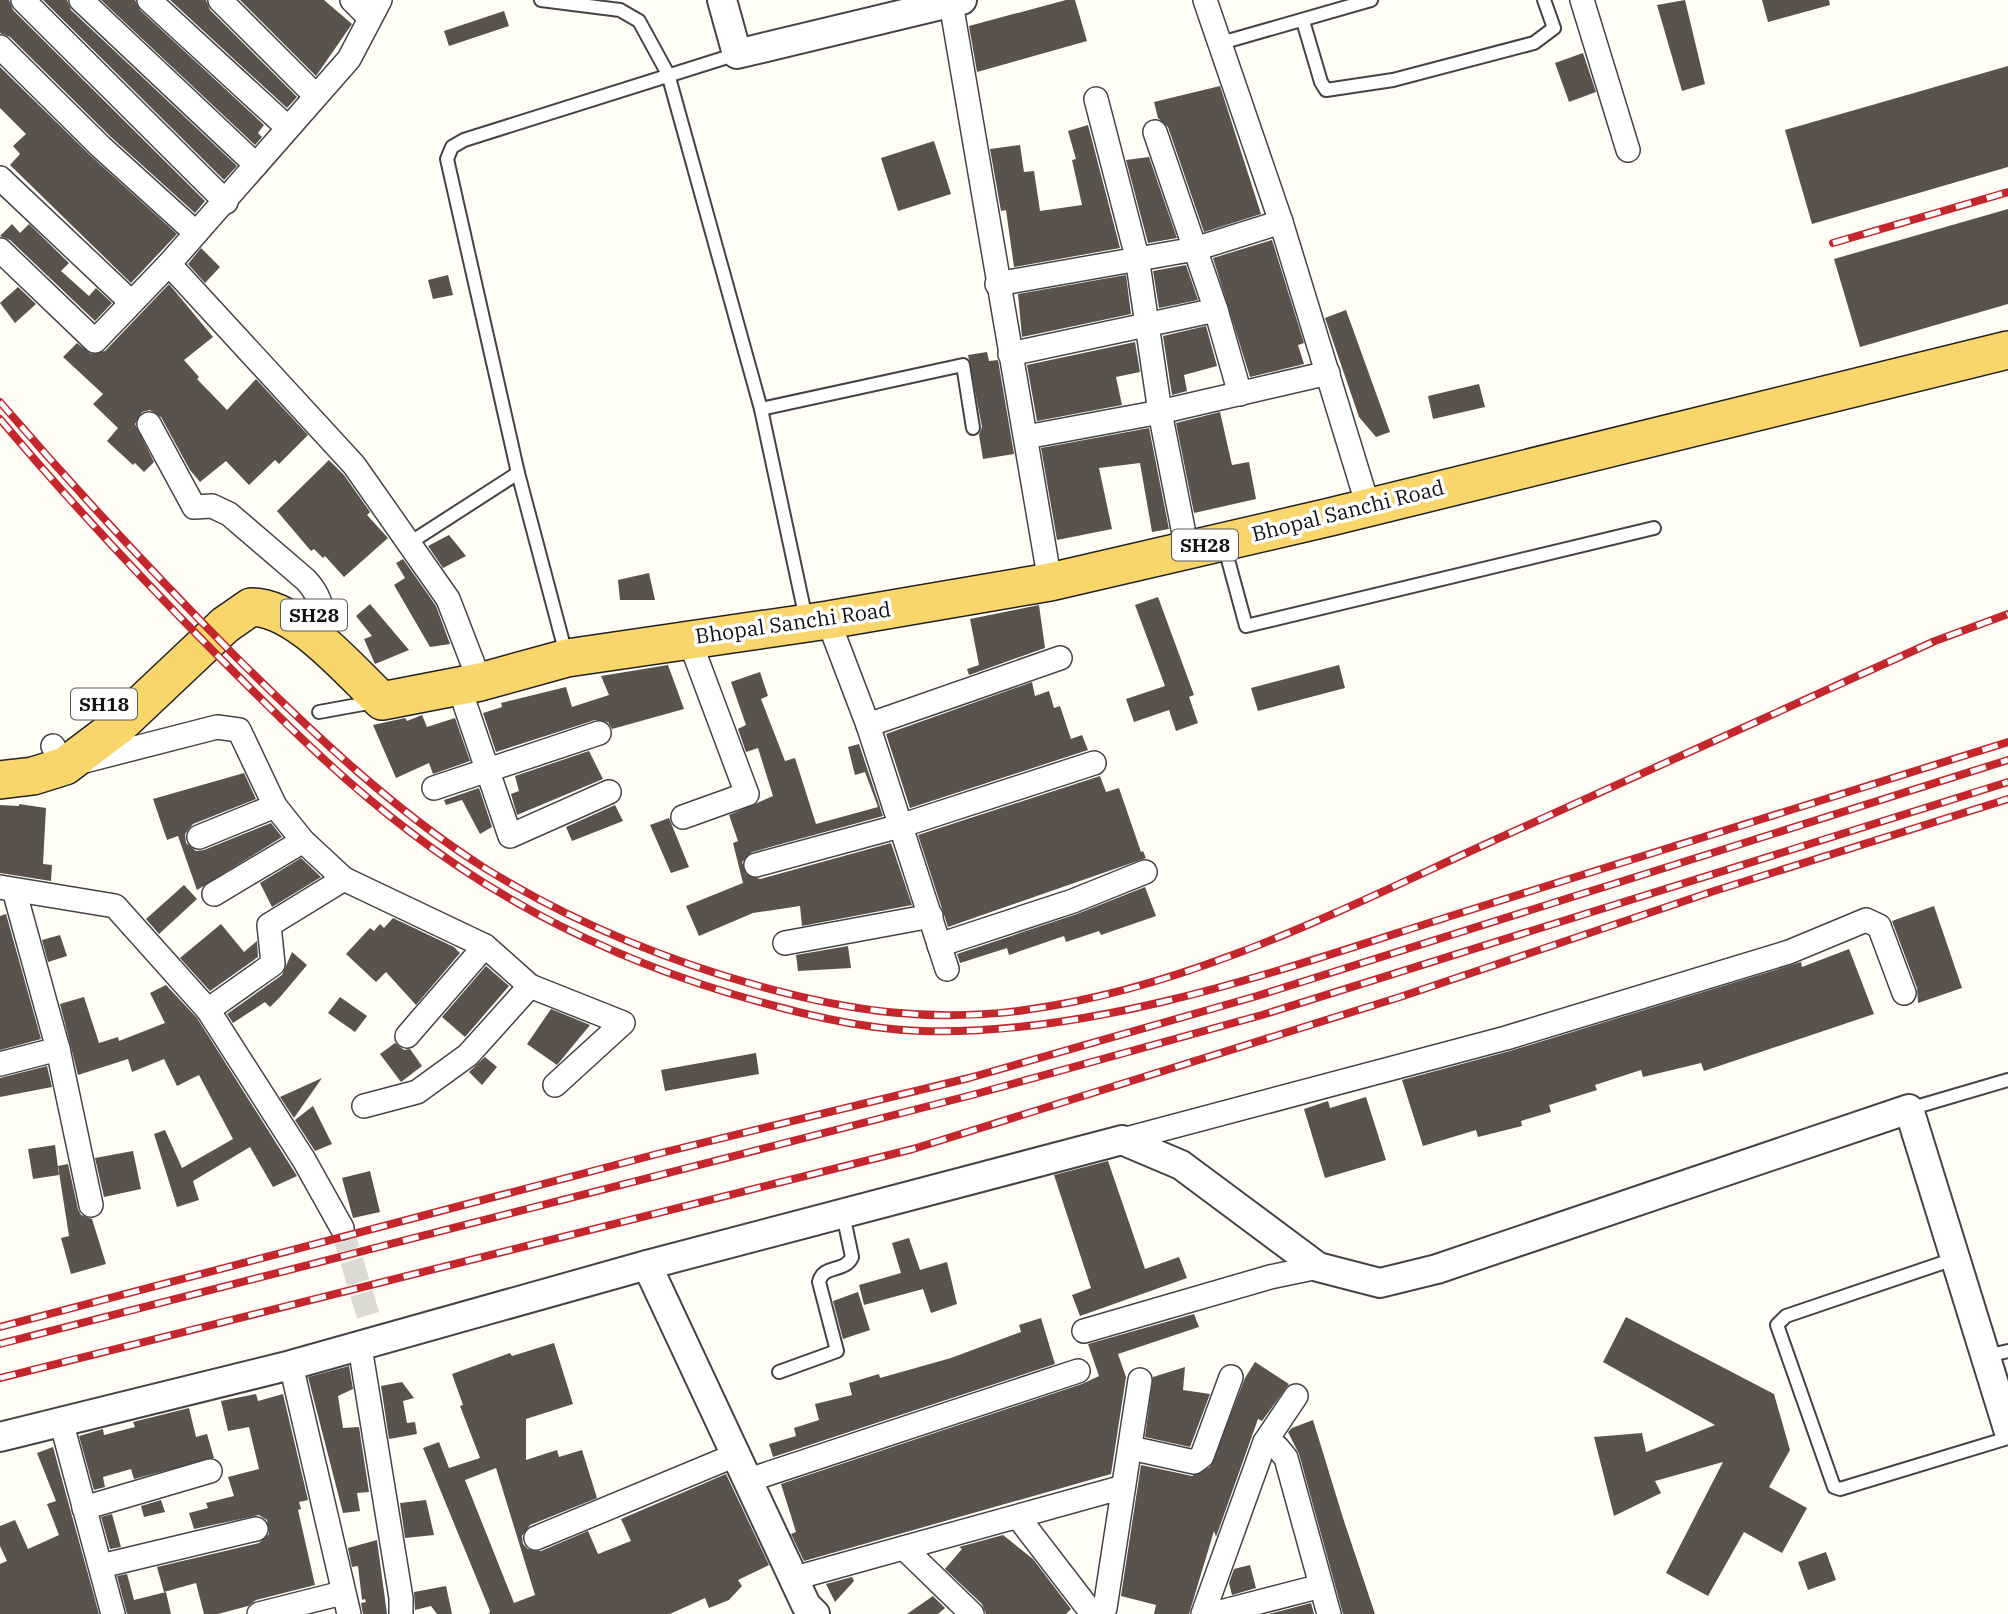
<svg xmlns="http://www.w3.org/2000/svg" width="2008" height="1614" font-family="'IBM Plex Serif',serif">
<style>
.building{fill:#5a524d;fill-rule:evenodd}
.lines{fill:none;stroke-linecap:round;stroke-linejoin:round}
.minor-tunnel{stroke:#dbdad3;stroke-width:23;stroke-dasharray:23 11;stroke-linecap:butt}
.service-casing{stroke:#444;stroke-width:16}
.minor-casing{stroke:#444;stroke-width:26}
.tertiary-casing{stroke:#444;stroke-width:32}
.primary-casing{stroke:#222;stroke-width:40}
.service{stroke:#fff;stroke-width:12}
.minor{stroke:#fff;stroke-width:23}
.tertiary{stroke:#fff;stroke-width:28}
.primary{stroke:#f9d66b;stroke-width:37}
.rail-casing{stroke:#c4262e;stroke-width:8}
.rail{stroke:#fff;stroke-width:5;stroke-dasharray:16;stroke-linecap:butt}
.labels{text-anchor:middle;stroke-width:7;stroke-linejoin:round;paint-order:stroke}
.shield{fill:#fff;stroke:#585858;stroke-width:2}
.shield-label{font-size:19px;font-weight:bold;fill:#111}
.street-label{font-size:21px;fill:#111;stroke:#fff}
</style>
<rect width="100%" height="100%" fill="#fffdf5"/>
<g class="building">
<path d="M0 0H9L13 10 205 201 195 213 111 137 10 37 0 33Z"/>
<path d="M43 0H67L71 10 237 166 224 180Z"/>
<path d="M101 0H135L140 10 264 125 258 133 262 137 255 145Z"/>
<path d="M170 0H206L210 10 297 97 287 108Z"/>
<path d="M240 0H324L352 24 316 76Z"/>
<path d="M1066 0H1075L1087 41 977 72 969 26Z"/>
<path d="M1685 0 1705 84 1682 91 1657 5Z"/>
<path d="M1762 0H1829L1830 5 1768 22Z"/>
<path d="M504 11 509 26 449 46 444 31Z"/>
<path d="M1583 53 1596 92 1569 102 1555 63Z"/>
<path d="M2008 66V167L1812 224 1785 130Z"/>
<path d="M0 67 92 157 177 234 131 283 10 165 20 154 13 146 26 134 0 108Z"/>
<path d="M1220 86 1261 214 1204 232 1168 127 1158 118 1154 102Z"/>
<path d="M1088 125 1120 248 1014 267 1006 210 1001 211 990 149 1020 145 1024 172 1034 171 1040 211 1082 205 1072 160 1076 159 1068 131Z"/>
<path d="M934 141 951 194 898 211 881 158Z"/>
<path d="M1149 157 1177 238 1148 243 1126 160Z"/>
<path d="M2008 209V304L1860 347 1834 259Z"/>
<path d="M12 224 20 233 29 224 69 263 61 271 89 296 96 288 112 303 95 321 10 240 0 236Z"/>
<path d="M1272 240 1304 343 1298 345 1304 364 1250 377 1213 258Z"/>
<path d="M201 248 220 267 205 283 188 264Z"/>
<path d="M1186 265 1198 300 1159 308 1153 271Z"/>
<path d="M448 275 453 295 433 299 428 280Z"/>
<path d="M1126 275 1131 314 1022 337 1018 294Z"/>
<path d="M169 284 213 337 184 360 199 377 197 379 227 410 256 379 308 435 279 464 275 460 249 485 226 461 200 482 190 470 161 417 150 410 142 412 135 424 154 462 144 472 135 463 133 465 107 441 118 428 93 404 103 394 63 357 77 343 91 354 105 351Z"/>
<path d="M18 287 36 304 15 323 0 303Z"/>
<path d="M1346 310 1390 432 1376 437 1359 417 1325 318Z"/>
<path d="M1206 326 1217 366 1184 375 1187 391 1172 395 1163 336Z"/>
<path d="M1135 342 1140 372 1116 377 1122 405 1037 421 1027 365Z"/>
<path d="M987 352 989 361 998 360 1014 454 983 459 979 435 982 427 968 355Z"/>
<path d="M1479 384 1485 407 1433 419 1428 396Z"/>
<path d="M1220 412 1232 465 1249 462 1256 499 1194 513 1176 423Z"/>
<path d="M1149 428 1169 529 1152 532 1140 463 1099 468 1112 529 1057 540 1041 448Z"/>
<path d="M329 460 344 475 370 512 367 515 388 538 344 577 325 556 323 558 314 549 311 551 277 511Z"/>
<path d="M449 535 466 556 443 568 428 546Z"/>
<path d="M403 559 436 606 450 644 430 647 394 585 405 578 396 563Z"/>
<path d="M649 573 655 600H620L618 580Z"/>
<path d="M1158 597 1194 695 1189 697 1198 723 1176 731 1169 710 1134 722 1126 699 1165 686 1135 605Z"/>
<path d="M370 604 409 650 375 664 364 639 372 636 356 616Z"/>
<path d="M1039 605 1045 648 969 675 967 669 979 665 970 619Z"/>
<path d="M668 665 684 709 612 729 608 722 595 720 496 752 483 713 502 707 501 703 566 687 572 707 609 695 601 676Z"/>
<path d="M1339 665 1345 688 1258 711 1251 688Z"/>
<path d="M760 672 768 696 761 699 785 761 795 758 816 824 878 807 865 772 855 775 848 747 859 744 883 816 752 852 742 862 746 874 760 879 891 843 912 905 802 926 800 906 753 913 699 936 686 906 743 883 733 843 738 841 729 815 773 796 758 748 746 752 738 729 746 725 731 682Z"/>
<path d="M1032 682 1035 696 1049 691 1054 708 1060 706 1071 739 1082 735 1088 750 910 808 886 734Z"/>
<path d="M422 715 427 727 455 718 470 761 433 774 429 763 396 778 373 725 405 718 407 721Z"/>
<path d="M589 751 603 779 517 815 511 794 519 791 515 776Z"/>
<path d="M244 773 256 799 193 824 185 834 186 843 196 851 204 850 271 823 282 837 197 890 178 836 167 840 153 799Z"/>
<path d="M1100 776 1106 792 1119 788 1141 852 1143 851 1146 858 948 927 918 835Z"/>
<path d="M479 788 492 827 480 834 462 800 446 805 444 800Z"/>
<path d="M19 804 46 808 43 864 52 865 51 881 0 873V805L19 806Z"/>
<path d="M615 805 623 821 572 841 566 827Z"/>
<path d="M669 818 689 867 671 873 650 825Z"/>
<path d="M301 858 321 877 272 907 260 883Z"/>
<path d="M184 885 197 899 159 934 146 919Z"/>
<path d="M1145 887 1156 916 1101 935 1099 931 1066 942 1064 936 1009 955 1007 948 960 963 957 954 1077 914Z"/>
<path d="M1934 906 1962 988 1918 1003 1917 988 1892 921Z"/>
<path d="M6 914 41 1039 0 1050V916Z"/>
<path d="M393 918 454 947 460 953 416 1005 386 972 376 982 346 954 370 928 374 931 380 924 384 928Z"/>
<path d="M221 924 244 952 257 941 258 957 210 991 180 958Z"/>
<path d="M60 935 67 956 48 962 42 940Z"/>
<path d="M848 946 851 968 798 971 796 955Z"/>
<path d="M1849 949 1874 1014 1704 1071 1701 1063 1643 1077 1641 1070 1595 1085 1597 1090 1549 1105 1551 1112 1521 1121 1522 1126 1478 1137 1476 1130 1423 1146 1402 1080 1510 1051 1801 962 1802 967Z"/>
<path d="M292 952 307 965 281 996 270 1007 265 1002 233 1023 227 1014 282 975Z"/>
<path d="M486 966 509 986 465 1037 442 1017Z"/>
<path d="M166 985 197 1018 297 1176 273 1187 250 1147 193 1181 199 1200 177 1207 154 1134 165 1130 182 1168 233 1139 199 1075 177 1086 164 1059 132 1072 128 1059 78 1075 60 1004 84 997 99 1043 118 1037 119 1041 165 1023 150 993Z"/>
<path d="M340 997 367 1016 355 1032 328 1013Z"/>
<path d="M551 1009 590 1025 557 1065 527 1044Z"/>
<path d="M395 1043 404 1050 410 1049 422 1066 401 1082 380 1054Z"/>
<path d="M756 1053 759 1074 665 1091 661 1070Z"/>
<path d="M485 1057 497 1067 482 1085 469 1072Z"/>
<path d="M47 1066 52 1087 0 1097V1078Z"/>
<path d="M322 1078 294 1118 280 1097Z"/>
<path d="M1366 1097 1386 1160 1325 1178 1304 1109 1328 1101 1330 1108Z"/>
<path d="M313 1106 332 1144 315 1151 295 1120Z"/>
<path d="M55 1145 59 1175 33 1179 28 1149Z"/>
<path d="M133 1151 141 1189 104 1197 95 1158Z"/>
<path d="M1108 1161 1145 1269 1179 1257 1187 1278 1080 1316 1072 1295 1091 1288 1054 1175Z"/>
<path d="M68 1164 78 1209 81 1215 92 1219 106 1264 71 1274 61 1238 69 1236 58 1166Z"/>
<path d="M370 1171 380 1212 353 1218 342 1178Z"/>
<path d="M909 1238 920 1270 947 1262 957 1304 931 1313 923 1289 864 1305 859 1285 901 1273 892 1243Z"/>
<path d="M858 1292 870 1330 843 1339 833 1301Z"/>
<path d="M1194 1314 1199 1327 1118 1354 1126 1377 1111 1474 804 1561 791 1534 796 1532 781 1484 1082 1384 1099 1376 1088 1344Z"/>
<path d="M1626 1317 1774 1394 1790 1450 1769 1487 1807 1508 1782 1553 1744 1532 1708 1596 1666 1573 1723 1462 1655 1481 1661 1493 1614 1516 1594 1437 1642 1433 1646 1452 1715 1425 1603 1362Z"/>
<path d="M1041 1318 1055 1364 773 1457 769 1444 796 1436 794 1428 819 1420 815 1404 852 1395 849 1383 879 1374 880 1378 951 1358 1021 1332 1019 1325Z"/>
<path d="M554 1343 573 1404 526 1419V1460L557 1450 559 1457 582 1450 597 1498 530 1525 522 1536 523 1544 528 1549 541 1551 588 1531 598 1554 631 1541 621 1519 726 1474 769 1565 738 1580 742 1586 729 1600 709 1608 705 1598 670 1614H489L490 1611 423 1448 439 1442 449 1468 480 1458 460 1406 463 1405 452 1374 510 1353 512 1356ZM496 1468 535 1595 514 1603 465 1480Z"/>
<path d="M1255 1362 1289 1384 1262 1421 1258 1419 1216 1537 1214 1531 1189 1614H1154L1156 1605 1121 1596 1141 1465 1192 1476 1210 1467 1245 1378Z"/>
<path d="M349 1366 353 1389 338 1396 343 1428 359 1427 369 1492 357 1493 360 1511 343 1513 308 1377Z"/>
<path d="M1185 1367 1183 1390 1210 1394 1190 1447 1145 1437 1153 1377Z"/>
<path d="M402 1382 414 1398 403 1401 407 1423 415 1422 417 1434 389 1439 381 1386Z"/>
<path d="M256 1394 258 1401 283 1394 308 1500 299 1502 301 1509 298 1510 315 1585 256 1600 248 1606 218 1614H204L196 1583 164 1592 157 1567 259 1543 269 1534 267 1520 259 1515 194 1529 189 1513 208 1508 206 1503 234 1496 228 1477 259 1469 249 1427 228 1431 221 1401Z"/>
<path d="M189 1408 196 1437 207 1434 214 1458 134 1479 131 1469 103 1477 105 1487 94 1490 79 1436 103 1429 104 1435 135 1427 133 1422Z"/>
<path d="M1313 1420 1343 1518 1375 1614H1343L1299 1454 1288 1432 1292 1428Z"/>
<path d="M53 1447 99 1614H0V1564L7 1561 0 1546V1526L15 1520 28 1549 59 1535 47 1504 56 1501 37 1453Z"/>
<path d="M161 1500 165 1512 144 1517 141 1506Z"/>
<path d="M426 1500 434 1535 405 1538 400 1503Z"/>
<path d="M112 1514 121 1547 110 1549 101 1517Z"/>
<path d="M1003 1535 1033 1559 1071 1609 1066 1614H986L982 1604 945 1569 962 1549 959 1547Z"/>
<path d="M377 1540 387 1614H363L361 1603 366 1602 365 1599 362 1600 358 1566 352 1567 348 1548Z"/>
<path d="M1826 1552 1836 1580 1808 1590 1798 1562Z"/>
<path d="M1250 1565 1256 1588 1232 1595 1229 1583 1234 1569Z"/>
<path d="M127 1574 134 1600 166 1592 171 1614H127L117 1576Z"/>
<path d="M852 1577 854 1581 835 1602 826 1584Z"/>
<path d="M446 1586 452 1614H437L431 1606 415 1610 414 1592Z"/>
<path d="M933 1596 945 1608 938 1614H907Z"/>
<path d="M1311 1603 1314 1614H1269Z"/>
</g>
<g class="lines">
<path class="minor-tunnel" d="M342 1228 376 1342"/>
<defs>
<g id="service">
<path d="M541 0 620 10 639 21 668 74 761 409 806 619"/>
<path d="M1303 21 1321 82 1326 90 1393 80 1534 43 1554 28 1544 0"/>
<path d="M1221 43 1371 0"/>
<path d="M761 409 963 365 973 428"/>
<path d="M411 542 518 473"/>
<path d="M1224 545 1246 626 1654 528"/>
<path d="M566 654 518 473 447 159 452 147 464 140 737 54"/>
<path d="M319 712 374 702"/>
<path d="M1909 1109 2008 1080"/>
<path d="M1954 1259 1786 1316 1777 1325 1834 1487 1840 1489 2008 1438"/>
<path d="M1986 1356 2008 1351"/>
<path d="M779 1372 837 1351 819 1282C823 1264 845 1273 852 1257L843 1214"/>
</g>
<g id="minor">
<path d="M23 0 226 202"/>
<path d="M81 0 256 165"/>
<path d="M149 0 288 128"/>
<path d="M220 0 316 96"/>
<path d="M352 0 370 18"/>
<path d="M1205 0 1281 222 1368 506"/>
<path d="M1582 0 1628 150"/>
<path d="M951 3 1050 582"/>
<path d="M0 47 101 147 196 233"/>
<path d="M1096 99 1137 257 1160 412 1187 549"/>
<path d="M1155 132 1216 310 1240 394"/>
<path d="M0 178 131 302"/>
<path d="M0 250 95 341 169 264 349 59 380 0"/>
<path d="M169 264 354 465 448 599 480 682"/>
<path d="M997 284 1195 249 1281 222"/>
<path d="M1010 354 1216 310"/>
<path d="M149 424 194 507 212 506 229 514 306 580C318 593 322 605 324 624"/>
<path d="M1026 437 1160 412 1328 373"/>
<path d="M828 620 868 725 947 969"/>
<path d="M458 684 510 836 609 792"/>
<path d="M868 725 1060 658"/>
<path d="M53 746 65 766 217 727 239 730 275 806 303 841 344 879 485 946 530 986 623 1023 555 1085"/>
<path d="M434 788 599 733"/>
<path d="M683 817 747 794 689 639"/>
<path d="M199 837 275 806"/>
<path d="M756 865 900 826 1094 763"/>
<path d="M0 887 115 906 208 1010 304 1160 342 1228"/>
<path d="M14 890 58 1049 91 1205"/>
<path d="M214 894 303 841"/>
<path d="M785 943 931 916"/>
<path d="M939 945 1073 901 1145 872"/>
<path d="M208 1010 273 964 269 925 344 879"/>
<path d="M407 1036 485 946"/>
<path d="M0 1064 58 1049"/>
<path d="M364 1106 417 1092 468 1055 530 986"/>
<path d="M1122 1140 1506 1038 1789 952 1866 920 1879 926 1904 993"/>
<path d="M1084 1331 1270 1277 1318 1267"/>
<path d="M360 1347 401 1598V1614"/>
<path d="M291 1365 349 1614"/>
<path d="M61 1421 113 1614"/>
<path d="M1265 1442 1277 1447 1286 1458 1329 1614"/>
<path d="M1131 1448 1194 1462 1202 1456 1231 1377"/>
<path d="M749 1480 1078 1371"/>
<path d="M84 1508 210 1471"/>
<path d="M1018 1517 1088 1608 1093 1611 1105 1608 1140 1380"/>
<path d="M536 1538 738 1454"/>
<path d="M904 1548 972 1614"/>
<path d="M101 1566 256 1529"/>
<path d="M795 1578 1123 1487"/>
<path d="M259 1614 342 1593"/>
<path d="M1203 1614 1265 1442 1296 1396"/>
<path d="M1213 1614 1321 1586"/>
</g>
<g id="tertiary">
<path d="M722 0 737 54 962 0"/>
<path d="M647 1265 806 1605 815 1614"/>
<path d="M0 1437 291 1365 647 1265 1122 1140 1181 1165 1318 1267 1380 1283 1437 1269 1909 1109 2008 1429"/>
</g>
<path id="primary" d="M0 780 33 776 65 766 118 726 225 625 251 607C297 607 349 670 382 701L480 682 567 658 828 620 1050 582 1330 517 2008 350"/>
</defs>
<use href="#service" class="service-casing"/>
<use href="#minor" class="minor-casing"/>
<use href="#tertiary" class="tertiary-casing"/>
<use href="#primary" class="primary-casing"/>
<use href="#service" class="service"/>
<use href="#minor" class="minor"/>
<use href="#tertiary" class="tertiary"/>
<use href="#primary" class="primary"/>
<defs>
<g id="rail">
<path d="M1833 243 2008 192"/>
<path d="M0 402C76 490 154 574 236 657 312 732 392 809 483 867 568 920 662 959 759 986 850 1011 930 1023 1025 1010 1188 988 1337 912 1486 844 1636 776 1785 709 1935 641L2008 614"/>
<path d="M0 419C69 501 141 578 216 654 277 715 339 778 409 831 505 905 616 959 732 994 794 1012 857 1029 922 1031 1099 1036 1286 968 1454 915 1638 858 1823 800 2008 742"/>
<path d="M0 1327 661 1153 969 1078 1257 996 2008 760"/>
<path d="M0 1344 972 1095 1262 1015 2008 782"/>
<path d="M0 1378 913 1149 1400 997 1714 891 2008 799"/>
</g>
</defs>
<use href="#rail" class="rail-casing"/>
<use href="#rail" class="rail"/>
</g>
<g class="labels">
<g class="shield">
<rect x="1172" y="529.5" width="66" height="31" rx="5"/>
<rect x="281" y="599.5" width="66" height="31" rx="5"/>
<rect x="71" y="688.5" width="66" height="31" rx="5"/>
</g>
<g class="shield-label">
<text x="1205" y="552">SH28</text>
<text x="314" y="622">SH28</text>
<text x="104" y="711">SH18</text>
</g>
<g class="street-label">
<text transform="translate(1348 511) rotate(-14)" y="7">Bhopal Sanchi Road</text>
<text transform="translate(793 623) rotate(-8)" y="7">Bhopal Sanchi Road</text>
</g>
</g>
</svg>
